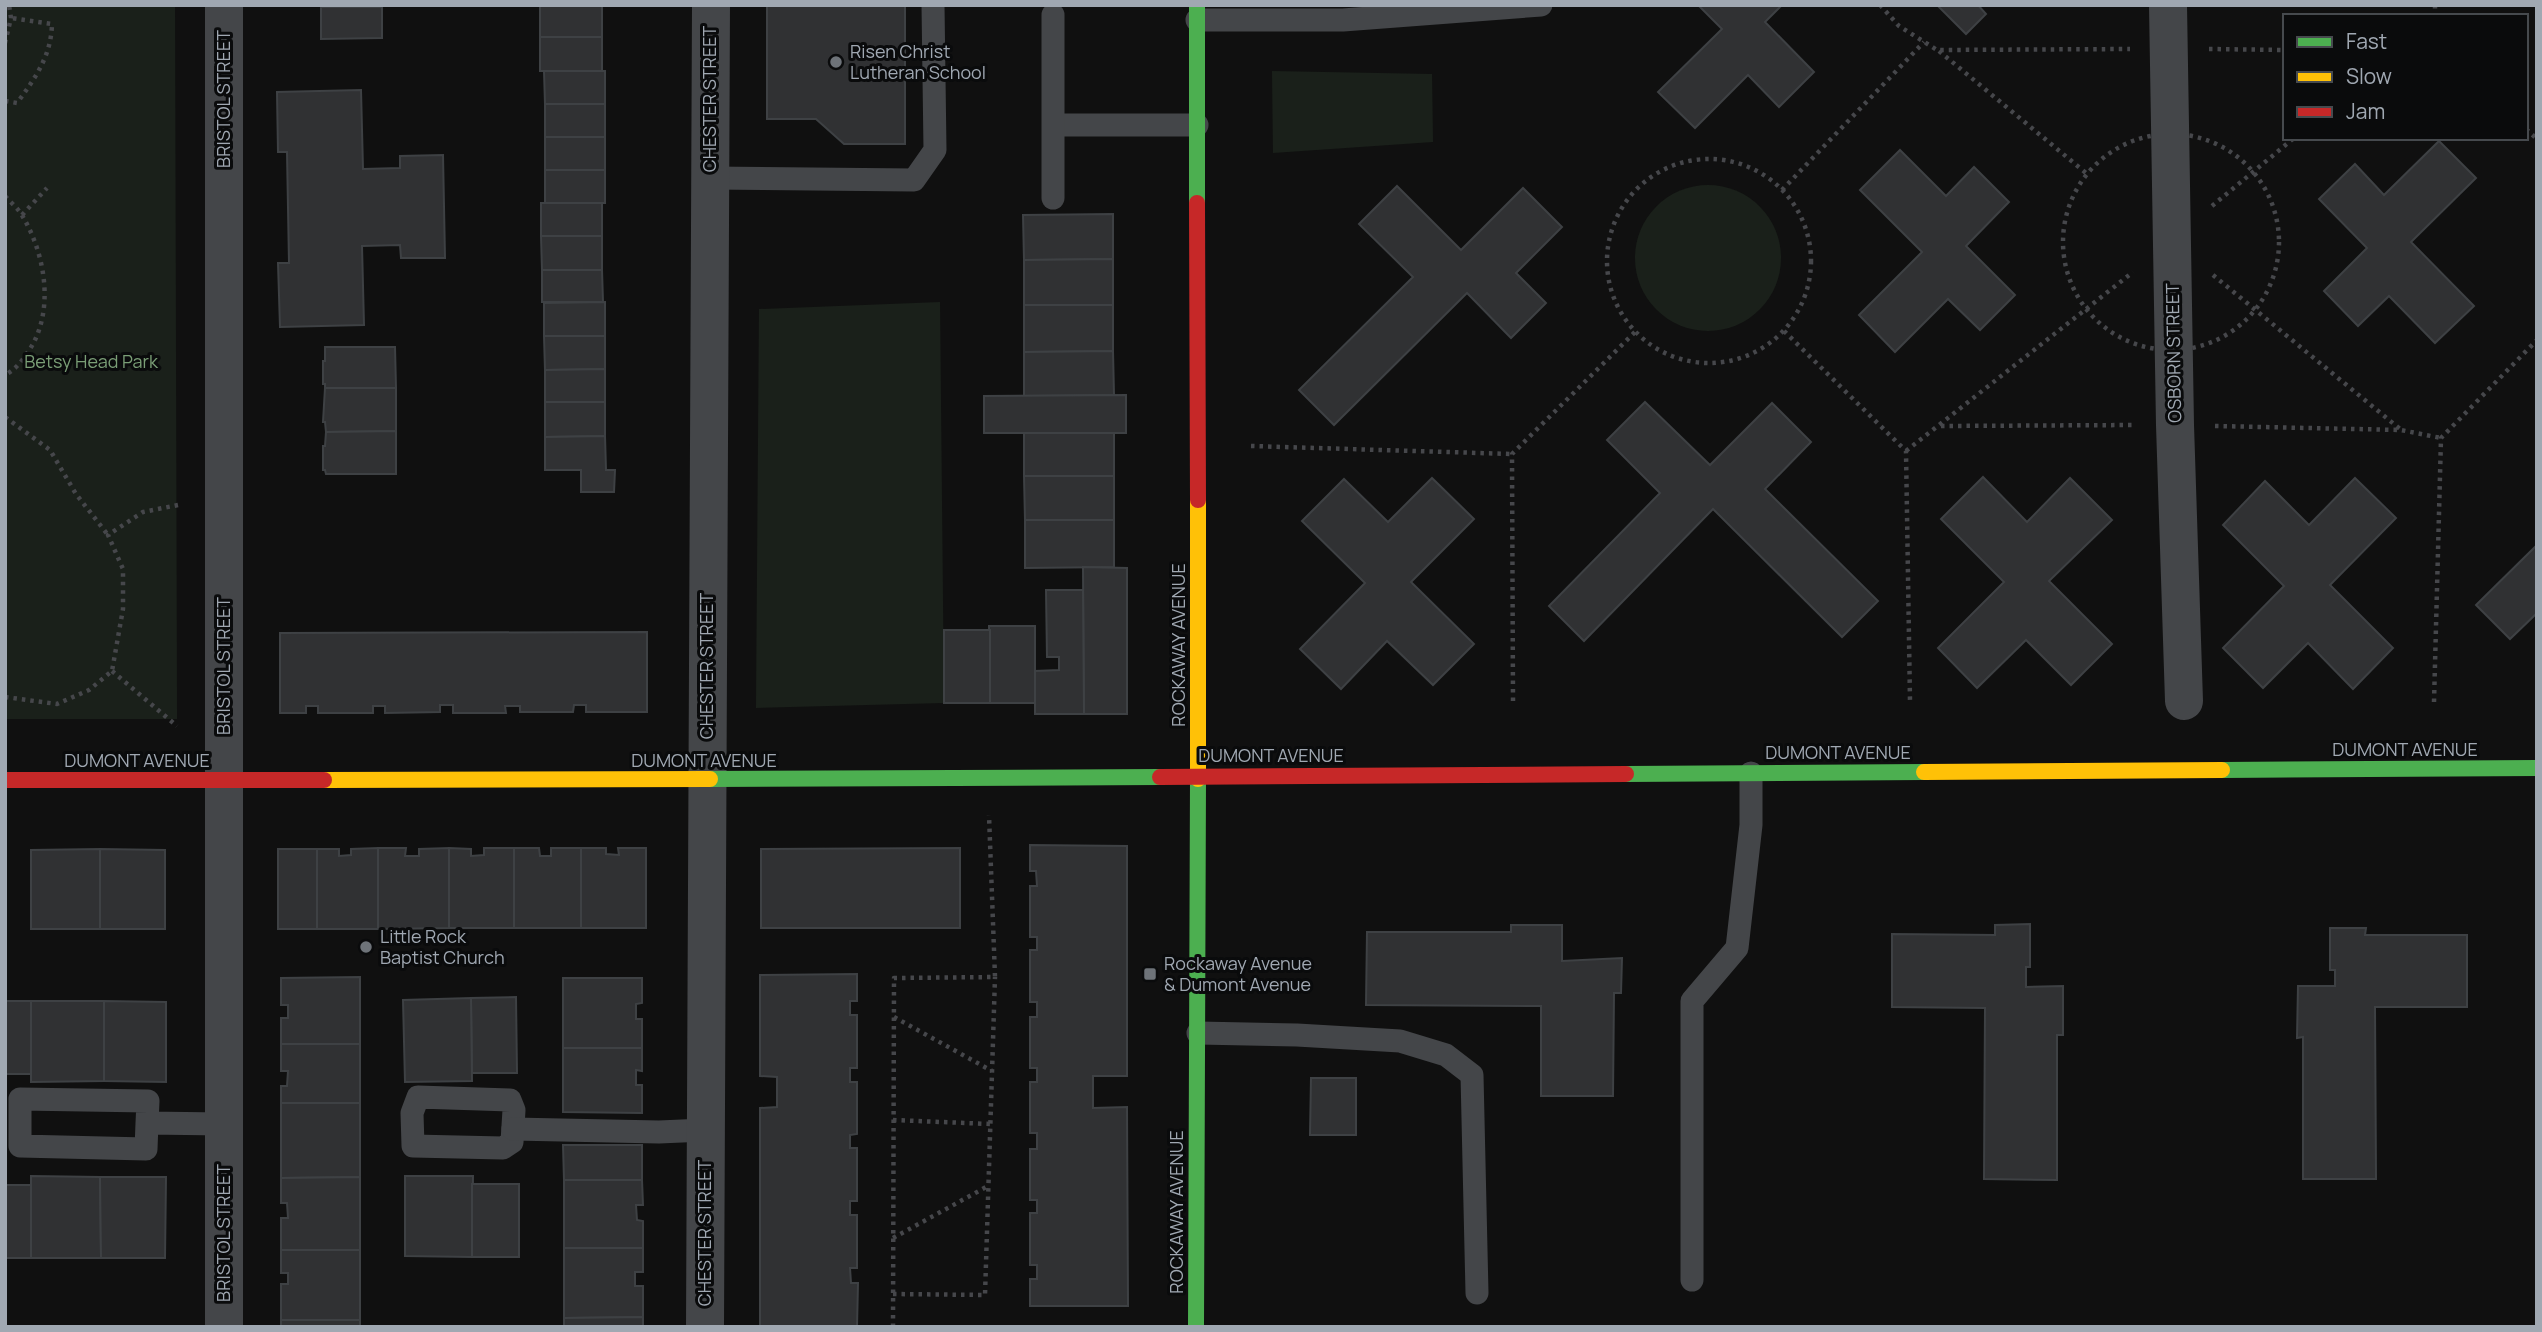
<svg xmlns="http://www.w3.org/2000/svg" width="2542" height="1332" font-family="Manrope,sans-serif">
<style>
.green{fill:#1a201a}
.building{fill:#303133;stroke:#3e4144;stroke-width:2}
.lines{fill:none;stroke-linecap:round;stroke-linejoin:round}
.path{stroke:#46474b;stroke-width:4.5;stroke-dasharray:3.5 5;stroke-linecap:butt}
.lane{stroke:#444649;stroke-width:23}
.street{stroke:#444649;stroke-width:38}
.fast{stroke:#4caf50;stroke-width:16}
.slow{stroke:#ffc107;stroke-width:16}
.jam{stroke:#c62828;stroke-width:16}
.poi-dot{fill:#6e7379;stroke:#0a0b0c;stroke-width:2.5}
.labels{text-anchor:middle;stroke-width:6;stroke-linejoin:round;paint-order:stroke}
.poi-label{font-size:18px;fill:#a0a8b2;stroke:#0a0b0c;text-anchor:start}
.street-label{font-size:18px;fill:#a0a8b2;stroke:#0a0b0c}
.park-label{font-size:18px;fill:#7a9e76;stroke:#0a0b0c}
</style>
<rect width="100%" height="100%" fill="#101010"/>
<g class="green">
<path d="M5 5H175L177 719H5Z"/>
<path d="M1272 71 1432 74 1433 142 1273 153Z"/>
<circle cx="1708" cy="258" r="73"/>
<path d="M940 302 944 703 756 708 759 309Z"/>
</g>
<g class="building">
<rect x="321" y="5" width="61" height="2"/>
<rect x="540" y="5" width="62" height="32"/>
<path d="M767 5H905V144H844L816 119H767Z"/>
<path d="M1698 5H1782L1765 22 1814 72 1779 107 1748 75 1695 128 1658 92 1722 29Z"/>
<path d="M1937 5H1978L1986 14 1966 34Z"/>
<path d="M321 7H382V38L321 39Z"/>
<rect x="540" y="37" width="62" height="34"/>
<path d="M544 71H605V104H545Z"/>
<path d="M361 90 363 169 400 168V156L443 155 445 258H401L400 245 362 246 364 325 280 327 278 263H289L287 152H278L277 92Z"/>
<rect x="545" y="104" width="60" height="33"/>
<rect x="545" y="137" width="60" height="33"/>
<path d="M2439 141 2476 178 2411 242 2474 306 2435 343 2389 296 2358 326 2324 291 2367 248 2319 199 2355 164 2384 195Z"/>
<path d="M1900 150 1946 196 1974 167 2009 202 1966 246 2015 295 1980 330 1948 299 1895 352 1859 315 1922 252 1860 190Z"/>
<rect x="545" y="170" width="60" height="33"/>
<path d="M1397 186 1461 250 1523 188 1562 227 1516 273 1546 303 1511 338 1467 293 1334 425 1299 390 1413 277 1359 224Z"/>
<rect x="541" y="203" width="61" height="33"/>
<path d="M1113 214V259L1024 260 1023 215Z"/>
<path d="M541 236H602V270H542Z"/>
<path d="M1113 259V305H1024V260Z"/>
<path d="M542 270H602L603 302H542Z"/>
<path d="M605 302V336H544V303Z"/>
<path d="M1024 305H1113V351L1024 352Z"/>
<path d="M544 336H605V369L545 370Z"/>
<path d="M325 347H395L396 388H325V384H323V361H325Z"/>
<path d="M1113 351 1114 395 1024 396V352Z"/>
<path d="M605 369V402H545V370Z"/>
<path d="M325 388H396V431L326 432 325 422H323Z"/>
<path d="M1126 395V433H984V396Z"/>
<path d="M545 402H605V436L545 437Z"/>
<path d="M1645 402 1710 465 1772 403 1811 442 1765 489 1878 601 1842 637 1713 509 1584 641 1549 606 1660 493 1607 440Z"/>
<path d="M396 431V474H326L325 470H323V446H325L326 432Z"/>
<rect x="1024" y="433" width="90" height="43"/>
<path d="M605 436 606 470H615L614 492H581V470H545V437Z"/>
<path d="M1024 476H1114V520H1025Z"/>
<path d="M1983 477 2027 522 2070 478 2112 520 2049 581 2112 644 2071 685 2026 640 1977 688 1938 648 2004 582 1941 519Z"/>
<path d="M1432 478 1474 519 1411 582 1474 644 1433 685 1387 641 1341 689 1300 649 1365 583 1302 521 1344 479 1388 522Z"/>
<path d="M2355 478 2396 518 2330 585 2393 648 2353 689 2308 643 2263 688 2223 648 2284 586 2223 525 2265 481 2309 525Z"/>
<path d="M1025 520H1114V567L1025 568Z"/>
<path d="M2537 545V613L2510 639 2476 605Z"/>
<path d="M1083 567 1127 568V714H1084Z"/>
<path d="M1046 590H1083L1084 714H1035V671L1059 670V657H1047Z"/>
<path d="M989 626H1035V703H990Z"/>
<rect x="944" y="630" width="46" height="73"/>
<path d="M647 632V712H586V705H574L573 712H520V706H505L506 713H453V705H440V712L385 713V706H373V713H318V706H306V713H280V633Z"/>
<path d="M1030 845 1127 846V1076H1093V1108L1127 1107 1128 1306H1030V1279H1037V1265H1030V1213H1037V1200H1030V1149H1037V1133H1030V1082H1037V1068H1030V1017H1037V1002H1030V950H1037V937H1030V886H1037L1036 871H1030Z"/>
<path d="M378 848V929H317V849H339V856L351 855V849Z"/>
<path d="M378 848H406L405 856H419V849L449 848V928L378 929Z"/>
<path d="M449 848 471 849V856L484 855V848H514V928H449Z"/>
<path d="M514 848H539L540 856H551V848H581V928H514Z"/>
<path d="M581 848H606V854L619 855 618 848H646V928H581Z"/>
<path d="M960 848V928H761V849Z"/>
<path d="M100 849 165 850V929H100Z"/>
<path d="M100 849V929H31V850Z"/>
<rect x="278" y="849" width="39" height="80"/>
<path d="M2030 924V967H2026V987L2063 986V1035H2057V1180L1984 1179 1985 1008 1892 1007V934L1995 935V925Z"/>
<path d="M1511 925H1562V961L1622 958 1621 993H1614L1613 1096H1541V1006L1366 1005 1367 932H1511Z"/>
<path d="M2330 928H2366L2365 935H2467V1007H2375L2376 1179H2303V1037L2297 1038 2298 986H2335V970H2330Z"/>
<path d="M857 974V1001H850V1015H857V1068H850V1082H857V1134L850 1135V1148H857V1201H850V1215H857V1268H850L851 1283H858L857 1327H760V1108L777 1107V1077L760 1076V975Z"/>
<path d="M360 977V1044H281V1018H288V1005H281V978Z"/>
<path d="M563 978H642V1003L636 1004V1019H642V1048H563Z"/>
<path d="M516 997 517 1073H472L471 998Z"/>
<path d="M471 998 472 1081 405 1082 403 1000Z"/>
<rect x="5" y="1001" width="26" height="73"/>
<path d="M31 1001H104V1081L31 1082Z"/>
<path d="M104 1001 166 1002V1082L104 1081Z"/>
<path d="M281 1044H360V1103H281V1086H287L288 1071H281Z"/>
<path d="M563 1048H642V1071L636 1070V1085H642V1113L563 1112Z"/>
<path d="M1311 1078H1356V1135H1310Z"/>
<path d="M281 1103H360V1177L281 1178Z"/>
<path d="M563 1145H642V1180H564Z"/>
<path d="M31 1176 100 1177 101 1258H31Z"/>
<path d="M405 1176H473L472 1257 405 1256Z"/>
<path d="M100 1177H166L165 1258H101Z"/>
<path d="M360 1177V1250H281V1218H288L287 1203H281V1178Z"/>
<path d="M564 1180H642L643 1205H636L637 1220 643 1221V1248H564Z"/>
<rect x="472" y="1184" width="47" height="73"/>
<rect x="5" y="1185" width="26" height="73"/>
<path d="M564 1248H643V1272H635V1286H643V1317L564 1318Z"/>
<path d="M281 1250H360V1320H281V1284H288V1273H281Z"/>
<path d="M643 1317V1327H564V1318Z"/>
<rect x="281" y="1320" width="79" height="7"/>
</g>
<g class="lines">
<g class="path">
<path d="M1880 5 1899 26 1937 50 2130 49"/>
<path d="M2435 5V16"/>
<path d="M5 43 11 18 9 5"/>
<path d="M2209 49 2285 50"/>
<path d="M1939 51 2086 173"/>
<path d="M5 101 17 103C36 77 51 56 52 24L11 18"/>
<path d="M2526 129 2537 139"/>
<circle cx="2171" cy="242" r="108"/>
<circle cx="1709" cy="261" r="102"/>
<path d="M1782 190 1924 42"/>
<path d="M5 196C11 203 19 209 23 217 46 256 55 313 28 352 21 362 16 369 5 375"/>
<path d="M2212 206 2294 138"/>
<path d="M22 215 47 188"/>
<path d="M2213 275 2400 429"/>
<path d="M1784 331 1906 451 1910 701"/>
<path d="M5 417 50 450 76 494 108 535"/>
<path d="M1941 426 2136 425"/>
<path d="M2215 426 2401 430 2441 438"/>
<path d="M1251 446 1512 454"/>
<path d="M1906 451 2133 272"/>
<path d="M112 671 177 726"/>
<path d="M5 697 57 704 89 690 112 671 123 609V569L108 535 143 512 178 505"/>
<path d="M1513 701 1512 454 1635 332"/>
<path d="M2434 702 2441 438 2537 340"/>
<path d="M894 1017 992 1071"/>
<path d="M893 1120 990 1124"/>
<path d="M893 1238 988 1186"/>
<path d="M893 1294 985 1295 995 977"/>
<path d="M893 1327 894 978 995 977 989 815"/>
</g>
<g class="lane">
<path d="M1197 20H1343L1541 5"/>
<path d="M1054 125H1197"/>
<path d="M710 178 914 180 935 150 933 5"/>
<path d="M1053 198V15"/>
<path d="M1198 1033 1297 1035 1400 1041 1446 1055 1472 1075 1477 1293"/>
<path d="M418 1097 510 1100 514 1110 512 1142 503 1148 413 1146 412 1113Z"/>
<path d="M147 1123 146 1149 20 1146V1099L148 1101 147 1123 224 1124"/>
<path d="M513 1129 659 1132 705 1130"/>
<path d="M1692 1280V1001L1737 948 1751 825V773"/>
</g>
<g class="street">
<path d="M224 5V1327"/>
<path d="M2168 5 2175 425 2184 701"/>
<path d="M705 1327 711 5"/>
</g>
<g class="fast">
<path d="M1197 5V203"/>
<path d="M2222 770 2537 768"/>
<path d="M1626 774 1924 772"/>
<path d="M710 779 1160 777"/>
<path d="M1196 1327 1198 779"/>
</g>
<g class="slow">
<path d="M1198 500V779"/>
<path d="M1924 772 2222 770"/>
<path d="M324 780 710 779"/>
</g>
<g class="jam">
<path d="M1197 203 1198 500"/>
<path d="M1160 777 1626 774"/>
<path d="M5 780H324"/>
</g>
</g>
<g class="poi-dot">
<circle cx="836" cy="62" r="7"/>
<circle cx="366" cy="947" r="7"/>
<rect x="1143" y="967" width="14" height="14" rx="3.5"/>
</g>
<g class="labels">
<g class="poi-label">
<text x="850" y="58">Risen Christ<tspan x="850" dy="21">Lutheran School</tspan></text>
<text x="380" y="943">Little Rock<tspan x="380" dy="21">Baptist Church</tspan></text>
<text x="1164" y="970">Rockaway Avenue<tspan x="1164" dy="21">&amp; Dumont Avenue</tspan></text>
</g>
<g class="street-label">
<text transform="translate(224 99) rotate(-90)" y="6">BRISTOL STREET</text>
<text transform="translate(710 99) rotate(-90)" y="6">CHESTER STREET</text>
<text transform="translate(2174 353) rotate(-91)" y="6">OSBORN STREET</text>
<text transform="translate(1179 645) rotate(-90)" y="6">ROCKAWAY AVENUE</text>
<text transform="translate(224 666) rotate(-90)" y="6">BRISTOL STREET</text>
<text transform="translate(707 666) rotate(-90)" y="6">CHESTER STREET</text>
<text x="2405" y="756">DUMONT AVENUE</text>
<text x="1838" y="759">DUMONT AVENUE</text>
<text x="1271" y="762">DUMONT AVENUE</text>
<text x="137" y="767">DUMONT AVENUE</text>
<text x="704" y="767">DUMONT AVENUE</text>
<text transform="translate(1177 1212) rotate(-90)" y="6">ROCKAWAY AVENUE</text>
<text transform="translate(224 1233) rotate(-90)" y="6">BRISTOL STREET</text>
<text transform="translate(705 1233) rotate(-90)" y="6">CHESTER STREET</text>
</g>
<g class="park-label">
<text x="91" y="368">Betsy Head Park</text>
</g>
</g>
<rect width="2542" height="1332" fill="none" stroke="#a0a8b2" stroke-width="14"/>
<rect x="2283" y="14" width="245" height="126" fill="#0a0b0c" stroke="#464a4e" stroke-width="2"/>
<rect x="2297" y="37" width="35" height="10" fill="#4caf50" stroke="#464a4e" stroke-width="2"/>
<text x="2346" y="49" font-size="21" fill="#a0a8b2">Fast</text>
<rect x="2297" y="72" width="35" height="10" fill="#ffc107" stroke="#464a4e" stroke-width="2"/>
<text x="2346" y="84" font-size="21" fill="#a0a8b2">Slow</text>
<rect x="2297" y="107" width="35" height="10" fill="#c62828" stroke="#464a4e" stroke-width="2"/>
<text x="2346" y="119" font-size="21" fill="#a0a8b2">Jam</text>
</svg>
